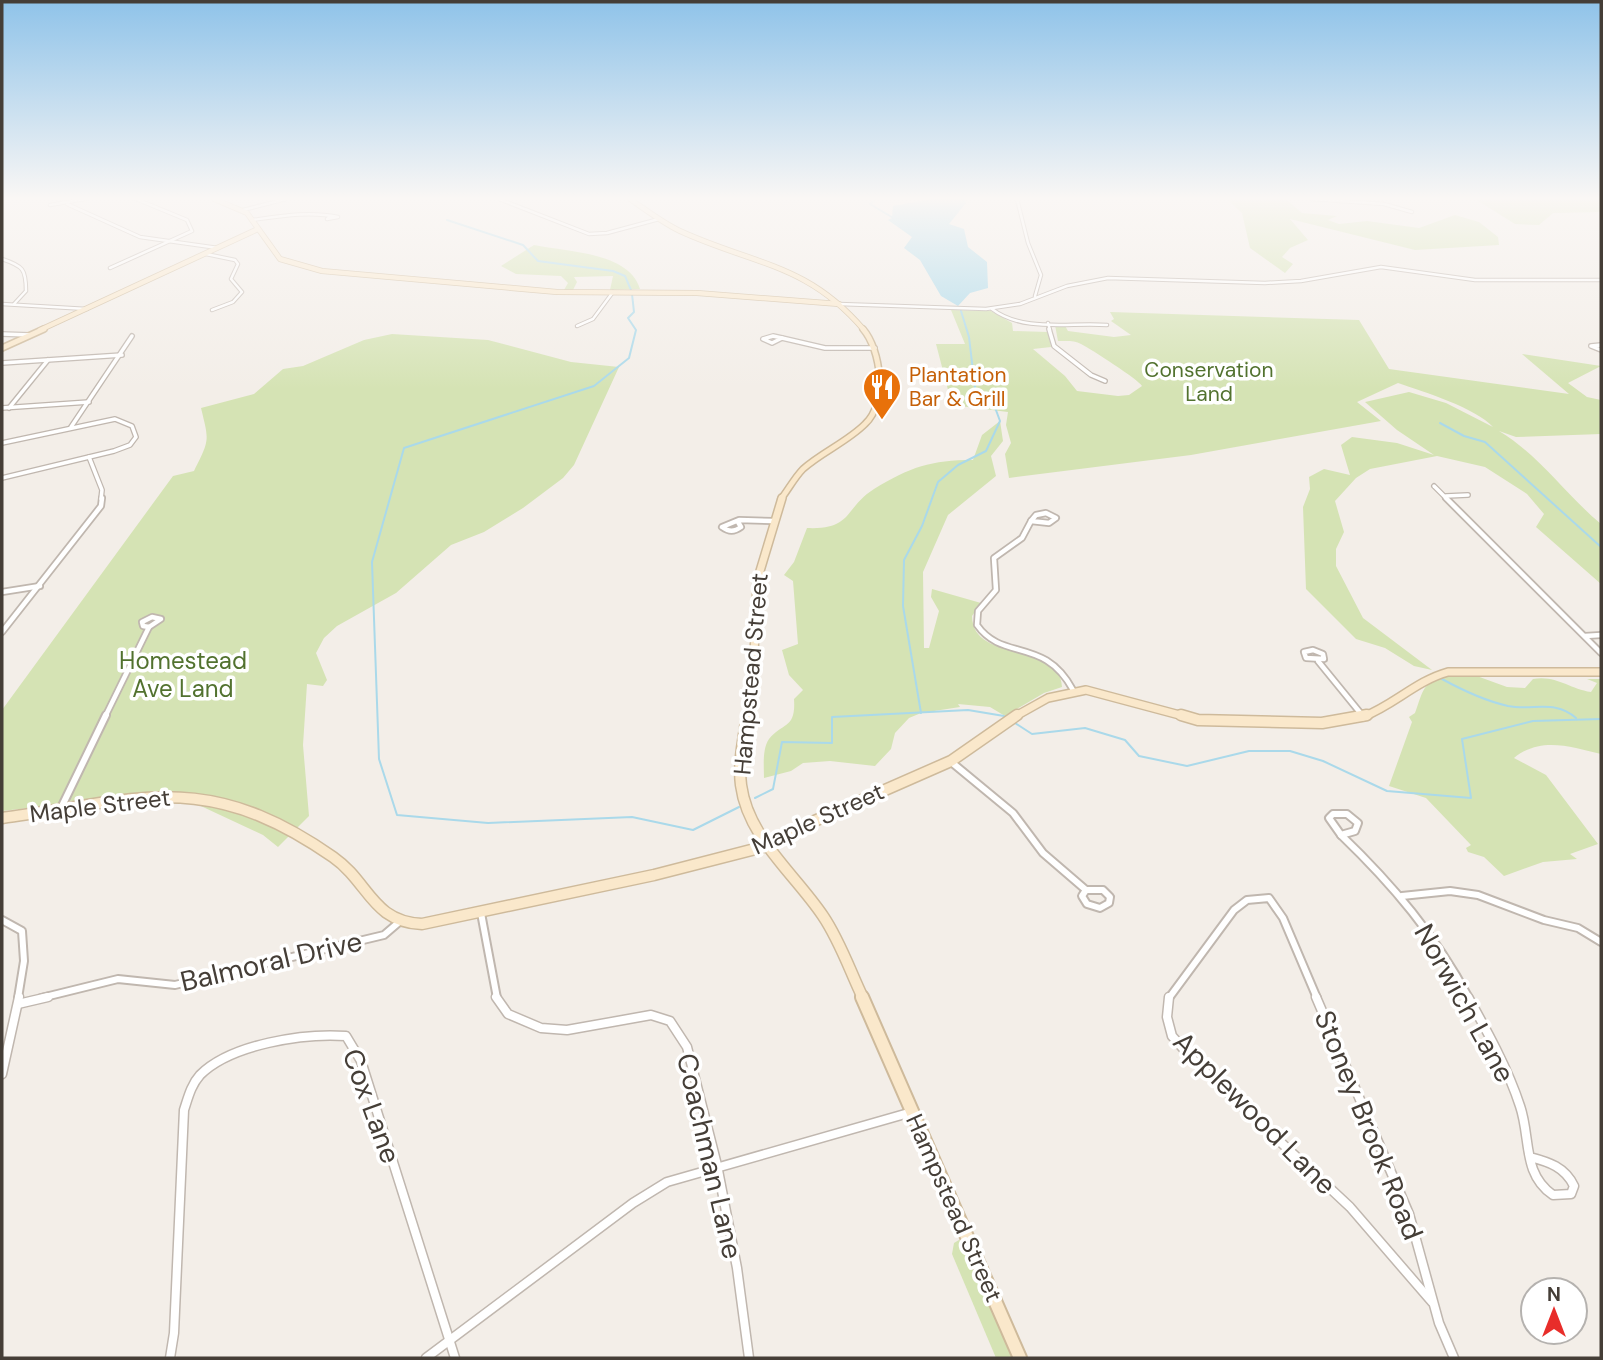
<svg xmlns="http://www.w3.org/2000/svg" width="1603" height="1360" font-family="'DM Sans',sans-serif">
<style>
.green{fill:#d5e3b4}
.water{fill:#aad9ea}
.lines{fill:none;stroke-linecap:round;stroke-linejoin:round}
.stream{stroke:#aad9ea;stroke-width:2}
.street-far4-casing{stroke:#c0b7af;stroke-width:4.5}
.street-far3-casing{stroke:#c0b7af;stroke-width:6}
.street-far2-casing{stroke:#c0b7af;stroke-width:8}
.street-far1-casing{stroke:#c0b7af;stroke-width:10}
.street-casing{stroke:#c0b7af;stroke-width:11}
.secondary-far4-casing{stroke:#ceba9b;stroke-width:6}
.secondary-far3-casing{stroke:#ceba9b;stroke-width:8}
.secondary-far2-casing{stroke:#ceba9b;stroke-width:10}
.secondary-far1-casing{stroke:#ceba9b;stroke-width:13}
.secondary-casing{stroke:#ceba9b;stroke-width:16}
.street-far4{stroke:#fff;stroke-width:2.5}
.street-far3{stroke:#fff;stroke-width:3.5}
.street-far2{stroke:#fff;stroke-width:4.5}
.street-far1{stroke:#fff;stroke-width:6}
.street{stroke:#fff;stroke-width:8}
.secondary-far4{stroke:#fae8cb;stroke-width:4.5}
.secondary-far3{stroke:#fae8cb;stroke-width:5}
.secondary-far2{stroke:#fae8cb;stroke-width:7}
.secondary-far1{stroke:#fae8cb;stroke-width:10}
.secondary{stroke:#fae8cb;stroke-width:12}
.labels{text-anchor:middle;stroke-width:7;stroke-linejoin:round;paint-order:stroke}
.far-park-label{font-size:21px;fill:#52722f;stroke:#fff}
.far-food-label{font-size:21px;fill:#c56008;stroke:#fff;text-anchor:start}
.park-label{font-size:24px;fill:#52722f;stroke:#fff}
.street-label{font-size:24px;fill:#453e37;stroke:#fff}
.near-street-label{font-size:28px;fill:#453e37;stroke:#fff}
</style>
<rect width="100%" height="100%" fill="#f3eee8"/>
<g class="green">
<path d="M1227 199H1286L1302 213 1337 216 1328 220 1339 224 1367 221 1419 228 1455 215 1479 222 1498 237 1499 245 1415 250 1290 219 1308 240 1290 248 1282 257 1293 264 1285 273 1250 248 1242 213Z"/>
<path d="M1475 199H1601V212L1553 213 1539 225 1515 224Z"/>
<path d="M534 245C568 252 629 252 640 289L610 290 613 276 574 277 577 282 573 290H564L568 283 561 276 516 274 501 266Z"/>
<path d="M951 310 991 311 1012 323 1013 331 1048 332 1051 347 1033 349 1065 376 1077 391 1118 396 1129 395 1142 386C1139 380 1091 349 1081 344 1075 340 1065 341 1058 341L1055 325 1064 324 1068 331 1114 337 1131 335 1111 321 1114 319 1110 312 1359 320 1389 369 1569 394 1522 354 1601 366 1568 383 1587 397 1601 400V434L1516 437 1499 431C1539 455 1565 494 1601 524V584L1536 527 1544 514 1527 494 1485 467 1437 456 1370 469 1356 478 1335 501 1344 532 1336 549V566L1363 618 1432 670 1414 666 1385 648 1356 639 1306 589 1303 507 1310 489 1309 477 1324 469 1350 475 1341 445 1352 437 1397 443 1434 455 1397 430 1365 402 1409 392 1446 403 1493 427C1476 408 1424 392 1398 383L1357 402 1381 421 1191 455 1009 478 1005 454 1011 443 1006 425 1008 412 952 405 936 344H965Z"/>
<path d="M392 334 488 340 571 362 619 367 574 465 563 478 523 508 484 532 451 545 396 593 337 626 324 638 316 653 327 680 323 686 307 684 303 745 309 816 278 847 263 835 188 800 123 797 2 811V710L173 476 194 471C210 439 209 441 201 408L254 394 283 369 303 366 364 340Z"/>
<path d="M1000 421 1003 441 991 456 996 476 948 515 923 572 924 648H929L939 611 931 597 932 589 981 603 972 616C973 665 1060 639 1062 687L1044 693 1005 716 990 707 958 704 960 707 921 713 909 718 895 733 891 749 875 766 830 761 803 763 791 771 764 778C764 767 762 749 769 739 783 722 796 729 794 699L803 690 789 675 782 650 798 644 793 581 784 575 794 562 807 528C853 530 844 508 874 489 910 467 931 460 973 460L982 435Z"/>
<path d="M1451 675H1474L1507 687 1525 688 1533 679C1557 675 1569 689 1591 692L1597 683 1587 679H1601V754C1571 747 1541 736 1514 758L1546 775 1598 844 1570 854 1577 859 1543 862 1504 876 1484 857 1468 852 1466 848 1471 845 1426 798 1389 786 1412 722 1409 717 1415 713C1424 689 1422 681 1451 675Z"/>
<path d="M959 1240 963 1243 1012 1358H996L952 1254 954 1243Z"/>
</g>
<path class="water" d="M931 199H965L966 203 949 224 964 229 968 247 987 262 988 288 970 293 958 306 941 296 920 260 904 248 912 237 888 220 892 218 893 206Z"/>
<g class="lines">
<g class="stream">
<path d="M876 199 870 204 895 219"/>
<path d="M447 220 523 245 538 261 613 271 625 276 631 290"/>
<path d="M632 294 634 312 628 318 636 330 629 358 594 386 404 448 372 562 379 759 397 815 488 823 632 817 693 830 739 807"/>
<path d="M1440 423 1464 436 1485 442 1601 547"/>
<path d="M1442 679C1462 690 1486 701 1508 706 1533 711 1555 699 1576 718"/>
<path d="M921 713 903 606 904 560 922 526 938 482 958 465 986 451 1000 421 993 402 975 388 969 337 961 311"/>
<path d="M1015 723 1032 734 1085 728 1125 740 1139 756 1187 766 1249 751H1290L1323 761 1387 791 1471 798 1462 739 1533 721 1601 719"/>
<path d="M755 798 773 789 782 742 832 743V717L968 710 1004 716"/>
</g>
<defs>
<g id="street-far4">
<path d="M499 199 589 234 607 233 659 219"/>
<path d="M1017 199 1028 243 1041 275 1035 296"/>
<path d="M1311 199 1384 204 1412 212"/>
<path d="M67 204 140 237 218 248"/>
<path d="M50 205 85 199"/>
<path d="M243 210 286 199"/>
<path d="M252 220C281 216 309 211 338 217L327 219 331 216"/>
<path d="M206 254 235 260 238 264 231 279 242 292 233 302 212 310"/>
<path d="M2 259C23 266 26 269 26 291L14 304"/>
<path d="M110 268 192 231 187 220 136 199"/>
<path d="M2 304 87 309"/>
<path d="M839 304 986 309 1020 304 1067 286 1108 278 1265 283 1301 281 1381 267 1475 280H1601"/>
<path d="M992 309C1024 333 1070 322 1107 325"/>
<path d="M1048 323 1050 330"/>
<path d="M577 326 593 319 613 292"/>
</g>
<g id="street-far3">
<path d="M1049 329 1054 346 1091 375 1105 381"/>
<path d="M2 334 30 335"/>
<path d="M773 336 782 338 772 343 763 339Z"/>
<path d="M782 338 825 348H875"/>
<path d="M1601 345 1591 346 1601 350"/>
<path d="M2 363 122 355"/>
<path d="M2 408 89 402"/>
<path d="M9 408 48 360"/>
<path d="M71 427 132 336"/>
<path d="M2 443 115 419 132 426 136 437 130 445 114 451 2 478"/>
<path d="M89 457 102 490 101 499"/>
<path d="M1434 486 1447 499"/>
<path d="M1446 496 1468 495"/>
</g>
<g id="street-far2">
<path d="M1446 498 1601 653"/>
<path d="M1046 513 1056 518 1049 523 1031 521 1036 515Z"/>
<path d="M1031 521 1022 538 994 558 996 590 978 611 977 625C1003 662 1044 636 1073 690"/>
<path d="M738 522 741 527C734 532 729 532 722 527L739 520 773 521"/>
<path d="M2 592 40 586"/>
<path d="M152 617 161 619 149 627 143 626 142 622Z"/>
<path d="M2 632 101 506 102 498"/>
<path d="M1585 636 1601 635"/>
<path d="M1313 650 1323 654 1324 659 1306 658 1304 652Z"/>
<path d="M1318 661 1362 715"/>
<path d="M105 717 149 627"/>
</g>
<g id="street-far1">
<path d="M950 761 1013 813 1043 853 1086 890"/>
<path d="M61 808 106 715"/>
<path d="M1333 814H1347L1358 823 1355 831 1341 835 1329 818Z"/>
<path d="M1341 835C1393 885 1435 935 1469 998"/>
<path d="M1086 890H1103L1110 897 1109 903 1100 908 1087 904 1082 896Z"/>
<path d="M1402 896 1450 891 1478 895 1544 920 1578 928 1601 942"/>
<path d="M481 913 497 998"/>
<path d="M2 920 22 931 24 961 18 998"/>
<path d="M41 998 118 979 175 985 384 935 398 923"/>
<path d="M1169 998 1234 910 1247 900 1269 898 1283 918 1317 998"/>
</g>
<g id="street">
<path d="M496 997 508 1014 541 1028 567 1030 651 1015 670 1021 687 1047 717 1165 737 1268 749 1358"/>
<path d="M1169 997 1167 1017 1172 1036 1197 1064 1350 1207 1432 1302"/>
<path d="M1316 997 1409 1214 1439 1323 1454 1358"/>
<path d="M1468 997C1487 1031 1508 1069 1520 1106 1531 1138 1522 1174 1553 1195L1571 1194 1574 1186C1565 1167 1549 1162 1530 1157"/>
<path d="M18 1004 48 997"/>
<path d="M2 1074 19 997"/>
<path d="M170 1358 174 1333 184 1110C188 1098 191 1085 200 1075 231 1044 304 1033 346 1036L361 1061 455 1358"/>
<path d="M426 1358 633 1203 667 1182 912 1112"/>
</g>
<g id="secondary-far4">
<path d="M214 199 247 213 280 259 322 271 557 292 697 293 839 304"/>
<path d="M630 199C646 210 663 223 680 231 754 265 807 263 864 330"/>
<path d="M40 330 258 229"/>
</g>
<g id="secondary-far3">
<path d="M2 348 44 329"/>
<path d="M781 499C788 490 795 477 803 469 822 452 847 442 865 424 888 403 881 350 863 329"/>
</g>
<g id="secondary-far2">
<path d="M747 717 753 680 757 581 782 498"/>
<path d="M1014 717 1048 698 1086 690 1187 717"/>
<path d="M1363 717C1394 705 1416 681 1448 672H1601"/>
</g>
<g id="secondary-far1">
<path d="M747 715C744 738 738 762 741 785 748 838 795 874 823 916 840 941 850 971 863 998"/>
<path d="M1181 715 1198 720 1322 723 1367 715"/>
<path d="M2 818C140 799 207 769 333 857 369 882 372 922 422 924L654 875 767 846 778 837 951 761 1017 715"/>
</g>
<path id="secondary" d="M862 997 1020 1358"/>
</defs>
<use href="#street-far4" class="street-far4-casing"/>
<use href="#street-far3" class="street-far3-casing"/>
<use href="#street-far2" class="street-far2-casing"/>
<use href="#street-far1" class="street-far1-casing"/>
<use href="#street" class="street-casing"/>
<use href="#secondary-far4" class="secondary-far4-casing"/>
<use href="#secondary-far3" class="secondary-far3-casing"/>
<use href="#secondary-far2" class="secondary-far2-casing"/>
<use href="#secondary-far1" class="secondary-far1-casing"/>
<use href="#secondary" class="secondary-casing"/>
<use href="#street-far4" class="street-far4"/>
<use href="#street-far3" class="street-far3"/>
<use href="#street-far2" class="street-far2"/>
<use href="#street-far1" class="street-far1"/>
<use href="#street" class="street"/>
<use href="#secondary-far4" class="secondary-far4"/>
<use href="#secondary-far3" class="secondary-far3"/>
<use href="#secondary-far2" class="secondary-far2"/>
<use href="#secondary-far1" class="secondary-far1"/>
<use href="#secondary" class="secondary"/>
</g>
<linearGradient id="sky" x2="0" y2="1"><stop stop-color="#8fc3e9"/><stop offset="0.51" stop-color="#faf7f5"/><stop offset="1" stop-color="#faf7f5" stop-opacity="0"/></linearGradient>
<rect width="1603" height="389" fill="url(#sky)"/>
<defs>
<symbol id="restaurant-pin" viewBox="-11 -11 22 30"><path d="M0 17L-7.5 6A9.5 9.5 0 1 1 7.5 6Z" fill="#e8710a" stroke="#fff"/><path d="M-5-6h1v4h1v-4h1v4h1v-4h1v5L-1.5 .5V6h-2V.5L-5-1ZM5-6V6H3V1.5H1.5Q1.5-4 5-6Z" fill="#fff"/></symbol>
</defs>
<g fill-rule="evenodd">
<use href="#restaurant-pin" x="860" y="365" width="44" height="60"/>
</g>
<g class="labels">
<g class="far-park-label">
<text x="1209" y="377">Conservation<tspan x="1209" dy="24">Land</tspan></text>
</g>
<g class="far-food-label">
<text x="909" y="382">Plantation<tspan x="909" dy="24">Bar &amp; Grill</tspan></text>
</g>
<g class="park-label">
<text x="183" y="669">Homestead<tspan x="183" dy="28">Ave Land</tspan></text>
</g>
<g class="street-label">
<text transform="translate(751 674) rotate(-85)" y="8">Hampstead Street</text>
<text transform="translate(100 806) rotate(-7)" y="8">Maple Street</text>
<text transform="translate(818 819) rotate(-24)" y="8">Maple Street</text>
<text transform="translate(954 1208) rotate(66)" y="8">Hampstead Street</text>
</g>
<g class="near-street-label">
<text transform="translate(271 961) rotate(-13)" y="10">Balmoral Drive</text>
<text transform="translate(1465 1003) rotate(61)" y="10">Norwich Lane</text>
<text transform="translate(372 1106) rotate(70)" y="10">Cox Lane</text>
<text transform="translate(1255 1113) rotate(45)" y="10">Applewood Lane</text>
<text transform="translate(1369 1125) rotate(68)" y="10">Stoney Brook Road</text>
<text transform="translate(710 1156) rotate(77)" y="10">Coachman Lane</text>
</g>
</g>
<rect width="1603" height="1360" fill="none" stroke="#453e37" stroke-width="7"/>
<g transform="translate(1554 1311)"><circle r="33" fill="#ffffff" stroke="#b5b2af" stroke-width="2"/>
<path d="M0-5L12 26L0 18L-12 26Z" fill="#e82d2a"/>
<text y="-10" font-size="19" font-weight="bold" text-anchor="middle" fill="#453e37">N</text>
</g>
</svg>
